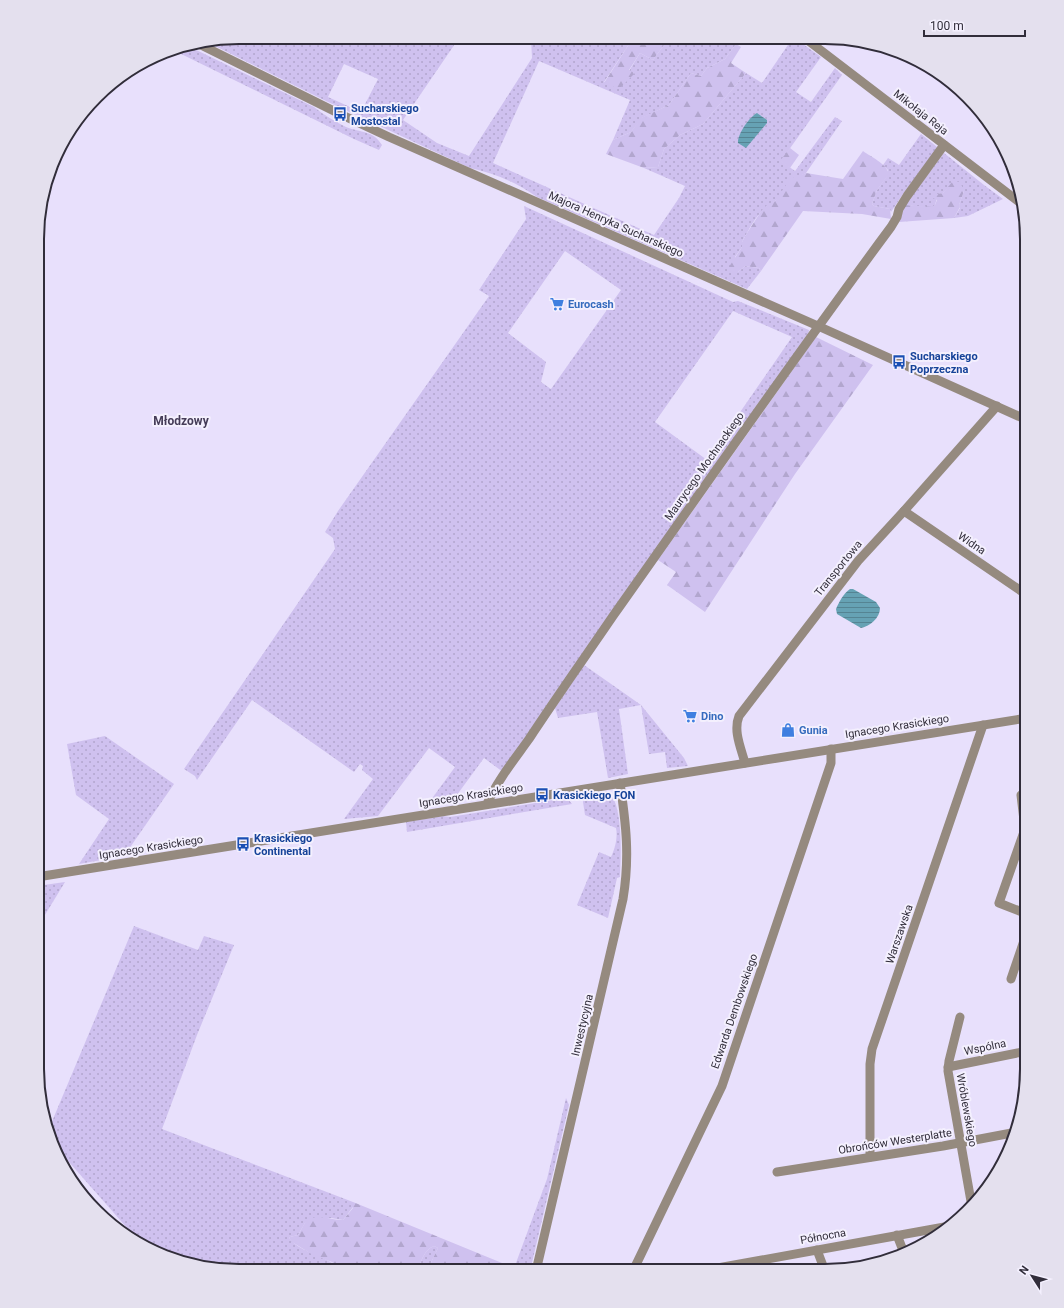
<svg xmlns="http://www.w3.org/2000/svg" width="1064" height="1308" font-family="Roboto,sans-serif">
<style>
.grass{fill:url(#grass-dots);fill-rule:evenodd}
.forest{fill:url(#forest-firs)}
.water{fill:url(#water-rules)}
.lines{fill:none;stroke-linecap:round;stroke-linejoin:round}
.minor{stroke:#958a7f;stroke-width:9}
.labels{text-anchor:middle;stroke-width:4;stroke-linejoin:round;paint-order:stroke}
.transit-label{font-size:11px;font-weight:bold;fill:#164399;stroke:#f4f0fe;text-anchor:start}
.street-label{font-size:11px;fill:#312d3a;stroke:#f4f0fe}
.shop-label{font-size:11px;font-weight:bold;fill:#366cbe;stroke:#f4f0fe;text-anchor:start}
.neighbourhood-label{font-size:12px;font-weight:bold;fill:#453c58;stroke:#f4f0fe}
.rim{fill:none;stroke:#312d3a;stroke-width:2}
</style>
<defs>
<pattern id="grass-dots" width="8" height="8" patternUnits="userSpaceOnUse"><rect width="8" height="8" fill="#cfc1ef"/><path d="M2 2h.1M6 6h.1" fill="none" stroke="#b2a6ce" stroke-width="1.8" stroke-linecap="round"/></pattern>
<pattern id="forest-firs" width="22" height="20" patternUnits="userSpaceOnUse"><rect width="22" height="20" fill="#cfc1ef"/><path d="M5 1l3.5 6h-7zM16 11l3.5 6h-7z" fill="#b2a6ce"/></pattern>
<pattern id="water-rules" width="6" height="5" patternUnits="userSpaceOnUse"><rect width="6" height="5" fill="#66a2b4"/><path d="M0 2.5h6" fill="none" stroke="#558493"/></pattern>
</defs>
<rect width="100%" height="100%" fill="#e8e0fc"/>
<g class="grass">
<path d="M239 37 459 38 403 120 437 143 469 156 532 58 531 38H633L604 82 619 88 634 73 629 71 640 53 653 60 669 38H716L728 45 731 41 736 44 725 59 707 68 701 76 691 73 669 105 642 118 631 132 613 140 630 100 539 61 493 163 654 235 679 198 685 186 644 168 658 167 664 149 680 135 703 124 746 73 762 83 792 39H796L821 57 796 92 811 102 835 68 842 75 781 161 795 171 835 117 842 121 806 173C792 178 785 191 775 201 771 204 766 206 763 210 754 219 748 231 742 242V247L735 257 738 272 745 266 759 268 761 271 747 289 537 197C516 182 494 173 470 168L326 101 207 42ZM344 64 378 79 361 112 328 97Z"/>
<path d="M188 46 314 107C324 115 334 121 346 127 361 133 373 130 382 145L379 150 354 139 171 49Z"/>
<path d="M931 68 945 78 942 82 928 72Z"/>
<path d="M921 134 937 147 936 150 903 194 891 212 890 209 874 206 872 204 877 190 887 176 888 170 883 165 888 158 899 165Z"/>
<path d="M944 153 984 185 1003 199 968 216 954 218 960 208 959 205 964 191 951 185 943 193 938 194 935 205 932 208 905 205Z"/>
<path d="M524 206 733 302 738 301 809 330 808 335 503 772 484 758 451 803 425 808 455 767 429 748 378 816 344 819 373 779 362 770 363 766 360 764 354 772 252 700 197 780 195 776 184 769 335 549 333 538 325 532 338 511 489 296 479 290 526 219ZM565 251 621 290 551 389 541 382 546 362 508 333ZM733 311 792 337 707 460 655 422Z"/>
<path d="M584 665 641 705 684 758 688 766 667 768 665 752 649 754 641 705 619 709 628 774 608 778 597 712 558 718 555 708Z"/>
<path d="M105 736 174 784 124 856 79 864 109 819 76 795 67 744Z"/>
<path d="M606 791C624 797 621 861 620 877L617 878 608 918 577 905 599 852 611 857C615 849 618 837 616 828L585 815 583 802 584 798 589 794Z"/>
<path d="M566 798 568 799 572 804 407 832 406 822 443 816 450 817Z"/>
<path d="M65 882 37 928V886Z"/>
<path d="M134 926 198 950 204 936 234 945 197 1035 162 1129 353 1202V1207L343 1220 331 1218 305 1223 298 1235 290 1237 289 1238C303 1255 328 1255 342 1271H226L174 1260 144 1245 128 1229 54 1145 48 1131Z"/>
<path d="M566 1098 569 1105 530 1271H513L547 1179Z"/>
<path d="M434 1246 438 1248 427 1271H418C421 1261 424 1250 434 1246Z"/>
</g>
<g class="forest">
<path d="M633 38H669L653 60 640 53 629 70 635 73 619 89 604 83Z"/>
<path d="M736 44 741 47 731 63 746 73 703 124 680 135 664 149 658 167 644 168 606 154 613 140 631 132 641 118 669 105 691 73 701 76 707 68 725 59Z"/>
<path d="M790 148 799 155 790 168 780 161Z"/>
<path d="M863 151C871 157 886 163 889 174L877 190 872 204 874 206 890 209 891 219 862 214 803 211 761 271 759 268 745 266 738 272 735 273 729 267 742 247V242L747 233 762 210 768 204 775 201 791 178 806 173 843 179Z"/>
<path d="M953 181 960 182 964 191 959 205 960 207 954 218 899 222 905 205 932 207 935 205 937 200 931 197V195L943 193Z"/>
<path d="M816 337 873 365 795 474 705 612 667 585 676 572 658 560Z"/>
<path d="M353 1202 514 1268 513 1271H427L438 1248 434 1246C424 1250 421 1261 418 1271H397L395 1268 391 1271H342L332 1262 313 1255 292 1242 289 1238 290 1237 298 1235C301 1231 302 1227 305 1223 316 1211 330 1221 343 1220L353 1208Z"/>
</g>
<g class="water">
<path d="M757 113 767 120V123L746 148 738 143C737 135 749 117 757 113Z"/>
<path d="M850 589H853L876 602 880 608C880 618 870 626 861 628L837 614 836 609C839 602 843 594 850 589Z"/>
</g>
<g class="lines">
<g class="minor">
<path d="M806 39 1023 205"/>
<path d="M199 44 340 114 389 137 818 326 1027 420"/>
<path d="M904 511 1027 595"/>
<path d="M745 763C741 748 733 731 739 716L858 561 904 511 997 406"/>
<path d="M1021 795 1025 829 999 903 1027 914"/>
<path d="M487 804C497 781 514 760 529 739 556 698 585 657 613 616 705 486 796 355 891 227L897 217 899 209 907 196 944 145"/>
<path d="M37 877 1027 718"/>
<path d="M1011 979 1027 932"/>
<path d="M960 1017 949 1061 948 1071 972 1207"/>
<path d="M948 1067 1027 1051"/>
<path d="M870 1157V1064L872 1049 983 725"/>
<path d="M777 1172 943 1146 1017 1132"/>
<path d="M897 1235 904 1253"/>
<path d="M817 1250 825 1271"/>
<path d="M536 1271 623 899C630 857 626 824 620 783"/>
<path d="M633 1271 722 1086 831 763V749"/>
<path d="M701 1271 950 1226"/>
</g>
</g>
<defs>
<symbol id="bus-bare" viewBox="-9 -9 18 18"><path d="M-5-6H5V4H4V6H2V4H-2V6H-4V4H-5ZM-3.5-4V0h7V-4ZM-3.5 1.2v1.5H-2V1.2ZM2 1.2v1.5H3.5V1.2Z" fill="#1a4fb4" stroke="#f4f0fe" stroke-width="2.5" paint-order="stroke"/></symbol>
<symbol id="supermarket-bare" viewBox="-9 -9 18 18"><path d="M-6-5.5h2.5l.6 2H6L4.5 2H-2.5L-4.4-4H-6ZM-1.5 3.2a1.3 1.3 0 1 0 .1 0ZM3 3.2a1.3 1.3 0 1 0 .1 0Z" fill="#3f7fe0" stroke="#f4f0fe" stroke-width="2.5" paint-order="stroke"/></symbol>
<symbol id="shop-bare" viewBox="-9 -9 18 18"><path d="M-5-2.5h2.3a2.7 3.5 0 0 1 5.4 0H5L5.5 6h-11ZM-1.5-2.5h3a1.5 2.3 0 0 0-3 0Z" fill="#3f7fe0" stroke="#f4f0fe" stroke-width="2.5" paint-order="stroke"/></symbol>
</defs>
<g fill-rule="evenodd">
<use href="#bus-bare" x="330" y="104" width="20" height="20"/>
<use href="#supermarket-bare" x="547" y="294" width="20" height="20"/>
<use href="#bus-bare" x="889" y="352" width="20" height="20"/>
<use href="#supermarket-bare" x="680" y="706" width="20" height="20"/>
<use href="#shop-bare" x="778" y="720" width="20" height="20"/>
<use href="#bus-bare" x="532" y="785" width="20" height="20"/>
<use href="#bus-bare" x="233" y="834" width="20" height="20"/>
</g>
<g class="labels">
<g class="transit-label">
<text x="351" y="112">Sucharskiego<tspan x="351" dy="13">Mostostal</tspan></text>
<text x="910" y="360">Sucharskiego<tspan x="910" dy="13">Poprzeczna</tspan></text>
<text x="553" y="799">Krasickiego FON</text>
<text x="254" y="842">Krasickiego<tspan x="254" dy="13">Continental</tspan></text>
</g>
<g class="street-label">
<text transform="translate(921 112) rotate(38)" y="4">Mikołaja Reja</text>
<text transform="translate(616 224) rotate(24)" y="4">Majora Henryka Sucharskiego</text>
<text transform="translate(704 466) rotate(-55)" y="4">Maurycego Mochnackiego</text>
<text transform="translate(972 543) rotate(34)" y="4">Widna</text>
<text transform="translate(838 568) rotate(-51)" y="4">Transportowa</text>
<text transform="translate(897 726) rotate(-9)" y="4">Ignacego Krasickiego</text>
<text transform="translate(471 795) rotate(-9)" y="4">Ignacego Krasickiego</text>
<text transform="translate(151 847) rotate(-9)" y="4">Ignacego Krasickiego</text>
<text transform="translate(899 934) rotate(-71)" y="4">Warszawska</text>
<text transform="translate(734 1011) rotate(-71)" y="4">Edwarda Dembowskiego</text>
<text transform="translate(582 1025) rotate(-77)" y="4">Inwestycyjna</text>
<text transform="translate(985 1047) rotate(-12)" y="4">Wspólna</text>
<text transform="translate(967 1110) rotate(80)" y="4">Wróblewskiego</text>
<text transform="translate(895 1141) rotate(-9)" y="4">Obrońców Westerplatte</text>
<text transform="translate(823 1236) rotate(-10)" y="4">Północna</text>
</g>
<g class="shop-label">
<text x="568" y="308">Eurocash</text>
<text x="701" y="720">Dino</text>
<text x="799" y="734">Gunia</text>
</g>
<g class="neighbourhood-label">
<text x="181" y="425">Młodzowy</text>
</g>
</g>
<path d="M0 0H1064V1308H0ZM239 44H825A195 195 0 0 1 1020 239V1069A195 195 0 0 1 825 1264H239A195 195 0 0 1 44 1069V239A195 195 0 0 1 239 44Z" fill="#e4e0ee" fill-rule="evenodd"/>
<path class="rim" d="M239 44H825A195 195 0 0 1 1020 239V1069A195 195 0 0 1 825 1264H239A195 195 0 0 1 44 1069V239A195 195 0 0 1 239 44Z"/>
<g transform="translate(1032 1276) rotate(306)" stroke="#f4f0fe" stroke-width="3" paint-order="stroke">
<path d="M0-3L7 15L0 10L-7 15Z" fill="#312d3a"/>
<text y="-6" font-size="11" font-weight="bold" text-anchor="middle" fill="#312d3a">N</text>
</g>
<path d="M924 30v6h101v-6" fill="none" stroke="#312d3a" stroke-width="2"/>
<text x="930" y="30" font-size="12" fill="#312d3a" stroke="#f4f0fe" stroke-width="3" paint-order="stroke">100 m</text>
</svg>
